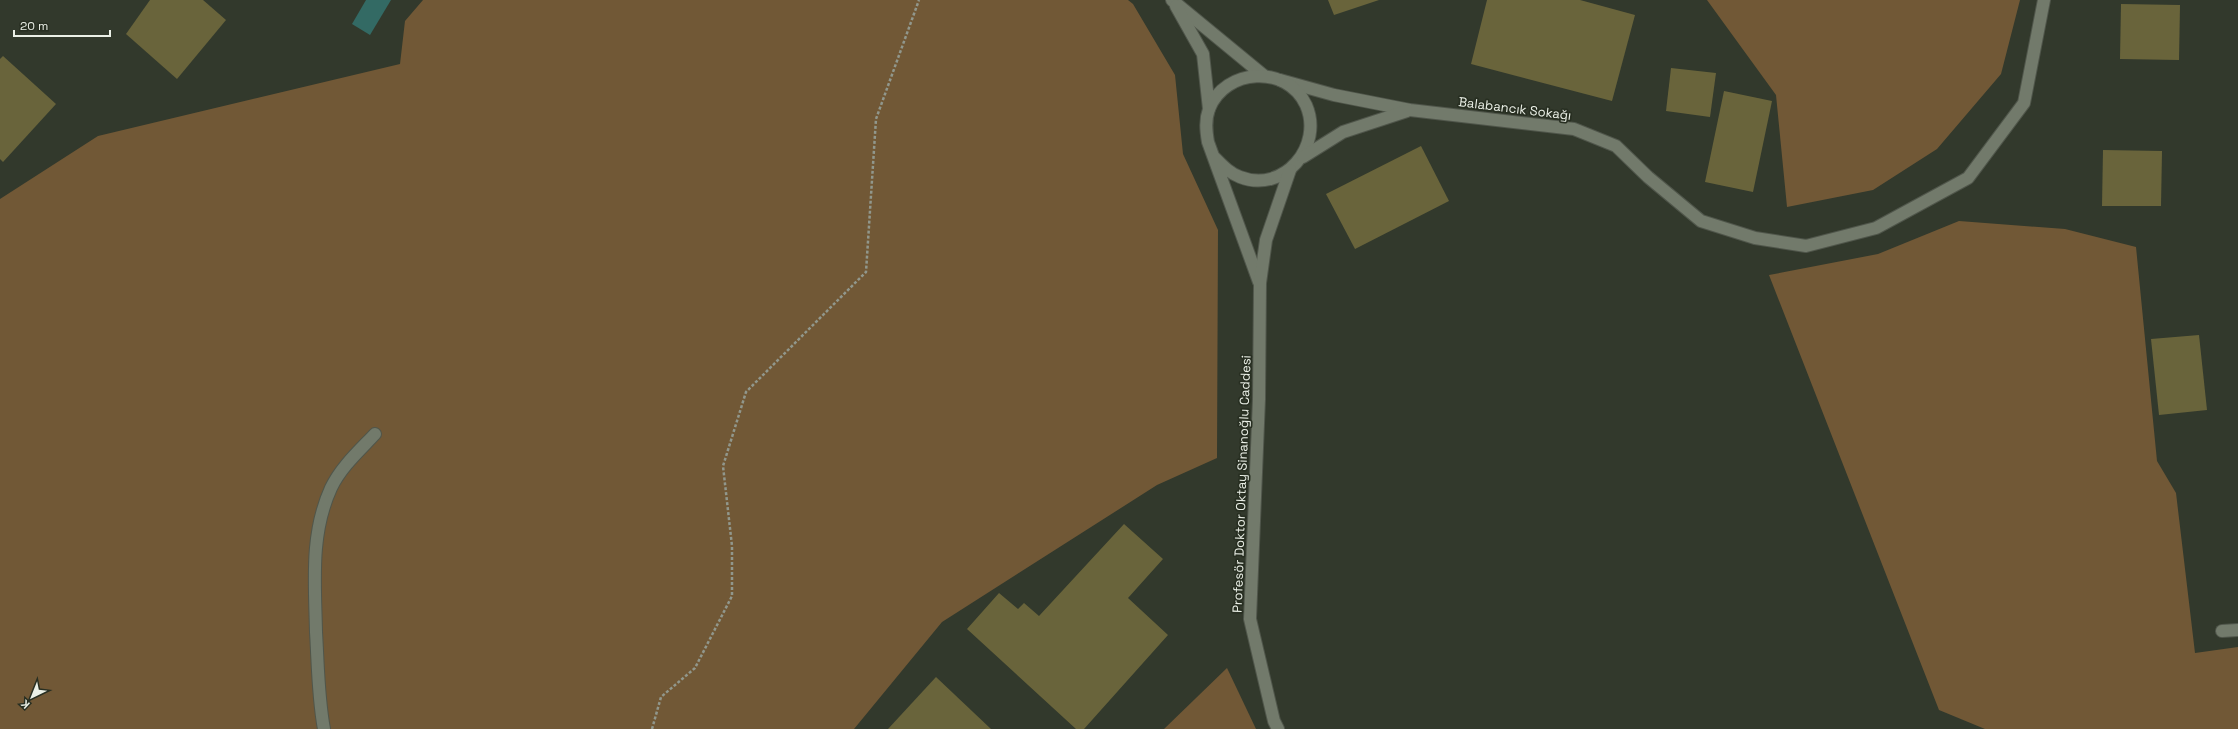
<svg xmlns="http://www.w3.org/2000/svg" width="2238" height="729" font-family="'Space Grotesk',sans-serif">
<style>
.forest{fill:#715836}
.water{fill:#336a64}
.building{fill:#69643b}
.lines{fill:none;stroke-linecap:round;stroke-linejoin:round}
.lane-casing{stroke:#50564b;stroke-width:14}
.street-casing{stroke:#50564b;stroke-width:14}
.path{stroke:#91978c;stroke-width:2.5;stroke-dasharray:3 2;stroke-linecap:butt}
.lane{stroke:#727a6b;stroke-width:12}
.street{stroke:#727a6b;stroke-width:12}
.labels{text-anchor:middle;stroke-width:3.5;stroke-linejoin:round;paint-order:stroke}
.street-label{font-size:13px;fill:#ebf0e7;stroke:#282f22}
</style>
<rect width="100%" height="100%" fill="#32392c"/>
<g class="forest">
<path d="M423 0H1128L1133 4 1175 75 1183 154 1218 230 1217 458 1157 485 942 622 854 729H0V199L98 136 400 64 405 21Z"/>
<path d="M1707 0H2020L2001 74 1937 149 1873 190 1787 207 1776 95Z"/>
<path d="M1959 221 2065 229 2136 247 2157 461 2176 493 2195 653 2238 647V729H1985L1939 710 1769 275 1878 254Z"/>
<path d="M1227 668 1256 729H1164Z"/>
</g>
<path class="water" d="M366 0H391L370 35 352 24Z"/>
<g class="building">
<path d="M150 0H203L226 20 177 79 126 34Z"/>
<path d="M1328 0H1379L1334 15Z"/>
<path d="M1487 0H1580L1635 15 1612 101 1471 64Z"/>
<path d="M2121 4 2180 5 2179 60 2120 59Z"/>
<path d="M3 56 56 104 3 162 0 159V59Z"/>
<path d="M1671 68 1716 73 1710 117 1666 111Z"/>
<path d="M1724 91 1772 101 1753 192 1705 182Z"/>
<path d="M1421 146 1449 201 1355 249 1326 194Z"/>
<path d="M2103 150 2162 151 2161 206H2102Z"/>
<path d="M2199 335 2207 410 2159 415 2151 339Z"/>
<path d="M1124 524 1163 559 1128 598 1168 635 1084 729H1076L967 629 999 593 1018 609 1024 603 1039 616Z"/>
<path d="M936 677 991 729H888Z"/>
</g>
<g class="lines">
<defs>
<g id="lane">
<path d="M2222 631 2238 630"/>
<path d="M324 729C318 697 318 664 316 632 315 582 310 534 331 488 341 467 359 451 375 434"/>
</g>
<g id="street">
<path d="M1172 0 1263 75"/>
<path d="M1176 6 1203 54 1209 109"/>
<path d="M1280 80 1334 95 1410 110 1574 129 1616 146 1648 177 1701 221 1755 238 1806 246 1876 228 1968 178 2024 103 2044 0"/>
<path d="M1214 157C1222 165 1229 173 1240 177 1284 194 1324 146 1306 105 1287 64 1225 68 1209 109 1205 120 1206 130 1208 142L1259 282"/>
<path d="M1303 157 1343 132 1407 111"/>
<path d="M1278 729 1274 721 1250 619 1259 399 1260 283 1266 240 1290 170"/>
</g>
</defs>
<use href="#lane" class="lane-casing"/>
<use href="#street" class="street-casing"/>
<path class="path" d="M652 729 661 697 695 668 732 596V546L723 466 746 392 866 272 876 119 919 0"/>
<use href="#lane" class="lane"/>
<use href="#street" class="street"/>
</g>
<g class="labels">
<g class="street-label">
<text transform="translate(1515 108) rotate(7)" y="5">Balabancık Sokağı</text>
<text transform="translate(1241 484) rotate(-88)" y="5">Profesör Doktor Oktay Sinanoğlu Caddesi</text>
</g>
</g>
<g transform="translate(32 697) rotate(223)" stroke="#282f22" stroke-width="3" paint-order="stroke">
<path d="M0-3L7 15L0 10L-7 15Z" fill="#ebf0e7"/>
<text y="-6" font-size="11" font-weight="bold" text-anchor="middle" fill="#ebf0e7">K</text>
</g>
<path d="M14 30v6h96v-6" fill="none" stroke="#ebf0e7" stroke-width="2"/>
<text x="20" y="30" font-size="12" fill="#ebf0e7" stroke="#282f22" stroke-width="3" paint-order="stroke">20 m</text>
</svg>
